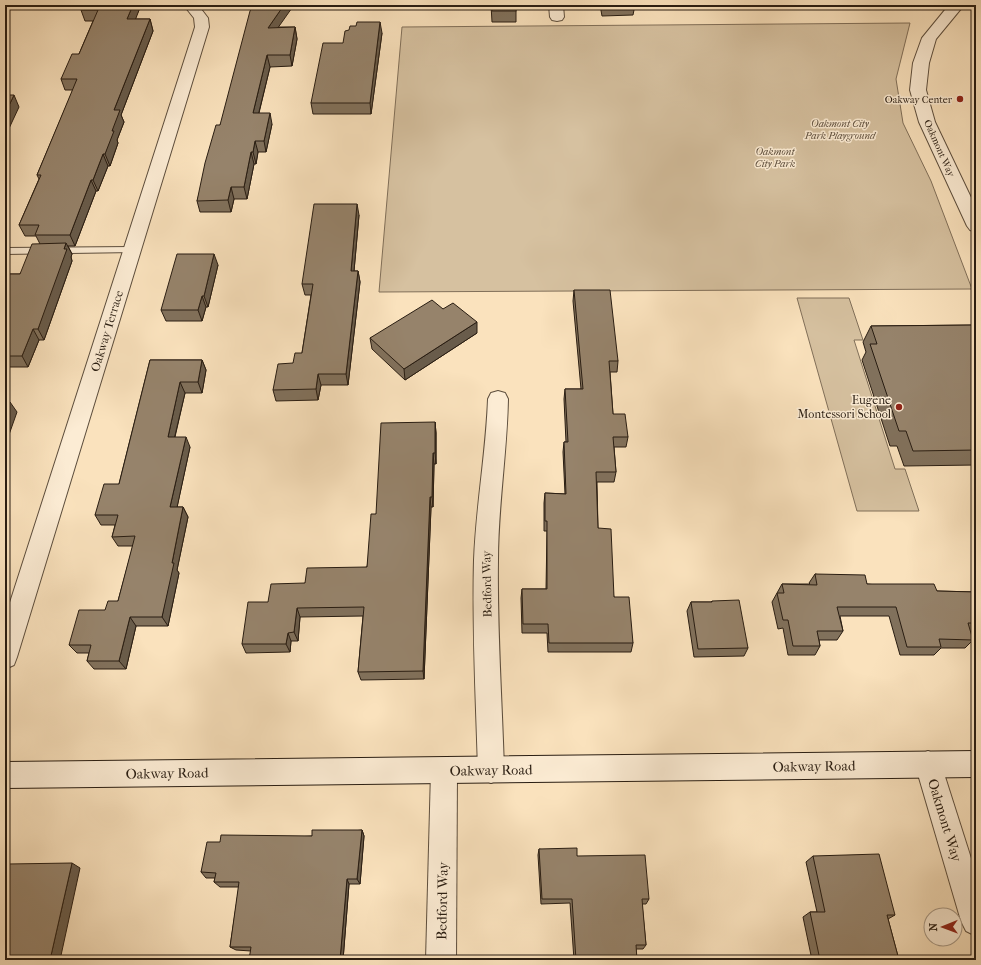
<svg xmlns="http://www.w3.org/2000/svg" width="981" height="965" font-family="'IM FELL French Canon',serif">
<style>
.green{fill:#d6c1a0;stroke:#806f59}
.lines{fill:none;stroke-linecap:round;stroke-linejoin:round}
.service-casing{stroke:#5d4e3d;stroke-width:2}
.minor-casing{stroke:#5d4e3d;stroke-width:2}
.tertiary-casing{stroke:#5d4e3d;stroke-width:2}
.secondary-casing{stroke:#291d12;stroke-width:2}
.service{fill:#fcecd4;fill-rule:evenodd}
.minor{fill:#fcecd4;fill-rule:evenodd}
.tertiary{fill:#fcecd4;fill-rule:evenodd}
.secondary{fill:#fcecd4;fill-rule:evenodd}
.wall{fill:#81715c;stroke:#291d12}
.shaded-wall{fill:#695c4b;stroke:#291d12}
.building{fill:#96836b;stroke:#291d12}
.poi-dot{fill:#8f2418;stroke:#fcecd4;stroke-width:1.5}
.labels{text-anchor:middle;stroke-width:3;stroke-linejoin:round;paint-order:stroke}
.far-poi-label{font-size:10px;fill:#291d12;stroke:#fcecd4;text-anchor:end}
.far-park-label{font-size:10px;font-style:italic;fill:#5d4e3d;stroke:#fcecd4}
.far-street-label{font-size:10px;fill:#291d12;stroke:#fcecd4}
.street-label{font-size:12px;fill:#291d12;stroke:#fcecd4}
.poi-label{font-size:12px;fill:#291d12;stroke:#fcecd4;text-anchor:end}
.near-street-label{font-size:14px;fill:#291d12;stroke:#fcecd4}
</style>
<rect width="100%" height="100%" fill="#fae2bd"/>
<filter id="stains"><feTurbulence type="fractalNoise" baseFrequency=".005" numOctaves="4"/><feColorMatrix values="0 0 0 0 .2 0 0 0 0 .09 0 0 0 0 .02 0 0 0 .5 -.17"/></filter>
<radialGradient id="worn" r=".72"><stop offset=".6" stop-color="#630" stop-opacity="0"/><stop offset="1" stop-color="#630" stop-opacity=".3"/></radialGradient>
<g class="green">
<path d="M910 23 896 79 903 123 931 181 972 289 379 292 402 27Z"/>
<path d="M797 298H849L863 340H854L895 469H905L919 511H857Z"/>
</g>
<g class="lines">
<defs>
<path id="service" d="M132 247 135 248 137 250 135 252 5 254V248Z"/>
<g id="minor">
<path d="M188 5H198L208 18 209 27 17 657 14 665 5 669V618L195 27 194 18 186 8Z"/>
<path d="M549 5H563L564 17 562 20 557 21 552 20 550 17Z"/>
<path d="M498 391 505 393 508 399C507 453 498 506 498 560 497 630 502 700 504 770L500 779 491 783 482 779 478 770C476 700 472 630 474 560 476 506 486 453 488 399L491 393Z"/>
<path d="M928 751 937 755 941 764 976 874V936L966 931 961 921 915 764 919 755Z"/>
<path d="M444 758 453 762 457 771 456 960H426L431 771 435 762Z"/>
</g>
<path id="tertiary" d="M949 5H964L936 39 929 63 926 90 935 122 976 208V232L970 230 967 226 919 122 910 90 913 63 922 38Z"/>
<path id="secondary" d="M976 751V777L5 788V762Z"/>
</defs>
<use href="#service" class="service-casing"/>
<use href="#minor" class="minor-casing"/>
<use href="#tertiary" class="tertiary-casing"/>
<use href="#secondary" class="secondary-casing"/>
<use href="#service" class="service"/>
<use href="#minor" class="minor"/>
<use href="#tertiary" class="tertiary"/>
<use href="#secondary" class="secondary"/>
</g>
<g class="wall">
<path d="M83 5H141L135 19H150L153 31 121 115 124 122 117 140 118 143 110 166H108L98 191H96L75 246H68L72 254 71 257 72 261 44 340H39L28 367H5V274H20L40 244 36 236H25L19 225 39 179 37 175 73 90H65L61 79 79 54 93 21H85L81 10Z"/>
<path d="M491 5H516V22H492Z"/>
<path d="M600 5H635L633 15 602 16Z"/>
<path d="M278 27H295L297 39 292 66 270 67 259 113 272 124 266 152H258L256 164H254L247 199H234L231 212H200L197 201 220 125Z"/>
<path d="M382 33 371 114H313L311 103 343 43Z"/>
<path d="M359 215 354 271H358L360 282 348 385H321L318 400 276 401 273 390 293 363 302 353 311 295H305L302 284Z"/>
<path d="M218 265 208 307H206L202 321H166L161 310Z"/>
<path d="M574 290 618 361 617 372H610L613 414 628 437 626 447H614L616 472 614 482H597L598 528 614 597 633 643 631 652H548L547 633H522L521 598 522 589H546L547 531H544V503L545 493 565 494 563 452 564 442H566L564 399 565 389H581L573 301Z"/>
<path d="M443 309 477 333 405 380 372 349 370 338Z"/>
<path d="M976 325V465L904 466 897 446H890L862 360 866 352 863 342 871 326Z"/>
<path d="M150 360H202L206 370 202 393H185L175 437 190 447 177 507H183L188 517 177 570 179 573 168 626H136L126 669H94L87 661 89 653H77L69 645 105 610 118 601 133 546H118L112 537 115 525H101L95 515 119 484Z"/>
<path d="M435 422 436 433V464H434L433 507H431L424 679 361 680 358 672 363 616 300 617 298 641H291L290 652 246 653 242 644 268 602 305 583 367 567 376 514Z"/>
<path d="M815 574 867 584 937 591 976 592V632H971L973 640 965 648H941L934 655H900L889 616H840L843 631 837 640H819L820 646 815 655H788L783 628 778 629 772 602 782 584H810L809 583Z"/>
<path d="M712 601 748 648 744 656 694 657 687 611 691 602H711Z"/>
<path d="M362 830 364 836 360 884H349L343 960H249L251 951 236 950 230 947 239 887H220L214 882 215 878H206L201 872 220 842 312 836Z"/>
<path d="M539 849 577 856 649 899 646 904H642L646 945 643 949H636L637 960H574L570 903 541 904 538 855Z"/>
<path d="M813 856 895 915 888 919 899 960H812L803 917 810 912H817L806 862Z"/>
</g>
<g class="shaded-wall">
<path d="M133 5H141L131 31 127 19Z"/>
<path d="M284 5H294L270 39 268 28Z"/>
<path d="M150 19 153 31 121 115 124 122 117 140 118 143 110 166 105 154 112 131 114 110Z"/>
<path d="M380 22 382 33 371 114 370 103Z"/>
<path d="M295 27 297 39 292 66 290 55Z"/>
<path d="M267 55 270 67 256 124 253 113Z"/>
<path d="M14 95 19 107 5 137V114Z"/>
<path d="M270 113 272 124 266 152 264 141Z"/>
<path d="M255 141 258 152 256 164 253 152Z"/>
<path d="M251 152 254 164 247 199 244 187Z"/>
<path d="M103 154 108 166 98 191 93 180Z"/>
<path d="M91 180 96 191 75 246 70 235Z"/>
<path d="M231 187 234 199 231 212 228 200Z"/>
<path d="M357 204 359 215 353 282 351 271Z"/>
<path d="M66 243 72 254 71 257 72 261 44 340 38 329Z"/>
<path d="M214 254 218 265 208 307 204 296Z"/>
<path d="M358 271 360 282 348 385 346 374Z"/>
<path d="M202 296 206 307 202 321 198 310Z"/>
<path d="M477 322V333L405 380 404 369Z"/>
<path d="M33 329 39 340 28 367 22 356Z"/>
<path d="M202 360 206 370 202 393 198 382Z"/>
<path d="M318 374 321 385 318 400 316 389Z"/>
<path d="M180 382 185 393 172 448 168 437Z"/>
<path d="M10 402 17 412 5 446V415Z"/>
<path d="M435 422 436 433V464L435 453Z"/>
<path d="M186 437 190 447 175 517 170 507Z"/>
<path d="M433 453 434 464 433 507 432 497Z"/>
<path d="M430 497 431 507 424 679 423 671Z"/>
<path d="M183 507 188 517 177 570 179 573 168 626 162 617 172 563Z"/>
<path d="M297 608 300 617 298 641 294 632Z"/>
<path d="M130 617 136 626 126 669 119 661Z"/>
<path d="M288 633 291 641 290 652 286 644Z"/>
<path d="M362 830 364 836 360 884 357 879Z"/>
<path d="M72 863 80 868 60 960H50Z"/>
<path d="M347 879 349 884 343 960H340Z"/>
</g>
<g class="building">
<path d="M83 5H133L127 19H150L114 110H120L112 131H114L105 154H103L93 180H91L70 235H35L39 225H19L41 175H37L77 79H61L72 54H79L98 10H81Z"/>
<path d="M254 5H284L268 28 295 27 290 55H267L253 113H270L264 141H255L253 152H251L244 187H231L228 200 197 201 205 163 216 125H220L250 11Z"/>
<rect x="492" y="5" width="24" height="6"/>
<path d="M357 22H380L370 103H311L323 43H343L345 31 349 30 350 26H356Z"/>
<path d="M5 95H14L5 114Z"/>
<path d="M314 204H357L351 271H358L346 374H318L316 389 273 390 278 364 293 363 295 353H302L313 284H302Z"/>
<path d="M66 243 64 249H67L38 329H33L22 356H5V274H20L32 244Z"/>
<path d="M177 254H214L204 296H202L198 310H161Z"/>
<path d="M574 290H610L618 361H609L613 414H625L628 437H613L616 472H596L598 528 611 529 614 597H629L633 643H549L548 624H523L522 589H547V521H545V493L566 494 564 442H568L565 389H583Z"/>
<path d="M432 300 443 309 453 303 477 322 404 369 370 338Z"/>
<path d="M976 325V450L913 451 906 431H899L870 344H877L871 326Z"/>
<path d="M150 360H202L198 382H180L168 437H186L170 507H183L172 563H174L162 617H130L119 661H87L91 645H69L79 610H105L108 601H118L135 536 112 537 118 515H95L104 484H119Z"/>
<path d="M5 402H10L5 415Z"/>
<path d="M435 422V453H433L432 497H430L423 671 358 672 364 607 297 608 294 632 288 633 286 644H242L248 602H268L271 584 305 583 307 568 367 567 371 514H376L381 423Z"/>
<path d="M815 574 865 575 867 584H934L937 591 976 592V623H968L973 640 939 639 941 647H907L896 607H837L843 631H817L820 646H793L788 620H783L777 593H784L782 584 817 585Z"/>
<path d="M739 600 748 648 698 649 691 602H712V601Z"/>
<path d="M312 830H362L357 879H347L340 960H249L251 947H230L239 882H214L216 873 201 872 207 842H220L221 835 312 836Z"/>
<path d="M577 848V856L645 855 649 899H642L646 945H636L637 960H576L572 899H542L539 849Z"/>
<path d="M879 854 895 915H887L899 960H820L810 912H825L813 856Z"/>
<path d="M72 863 50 960H5V876L8 864Z"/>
</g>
<g class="poi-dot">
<circle cx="960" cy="99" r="4"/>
<circle cx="899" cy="407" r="4"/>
</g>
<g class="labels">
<g class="far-poi-label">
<text x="952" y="103">Oakway Center</text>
</g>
<g class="far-park-label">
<text x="840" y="127">Oakmont City<tspan x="840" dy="12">Park Playground</tspan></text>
<text x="775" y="155">Oakmont<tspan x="775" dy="12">City Park</tspan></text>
</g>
<g class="far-street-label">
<text transform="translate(940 148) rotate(66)" y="4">Oakmont Way</text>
</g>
<g class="street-label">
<text transform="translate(107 331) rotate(-73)" y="4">Oakway Terrace</text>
<text transform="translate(487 584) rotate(-91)" y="4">Bedford Way</text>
</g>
<g class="poi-label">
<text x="891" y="404">Eugene<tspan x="891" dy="14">Montessori School</tspan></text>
</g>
<g class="near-street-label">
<text transform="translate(814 766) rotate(-1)" y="5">Oakway Road</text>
<text transform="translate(491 770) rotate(-1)" y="5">Oakway Road</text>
<text transform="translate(167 773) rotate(-1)" y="5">Oakway Road</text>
<text transform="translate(945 820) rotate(73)" y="5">Oakmont Way</text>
<text transform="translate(442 901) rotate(-89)" y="5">Bedford Way</text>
</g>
</g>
<rect width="981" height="965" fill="none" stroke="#fae2bd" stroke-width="20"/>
<rect x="6" y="6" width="969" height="953" fill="none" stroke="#291d12" stroke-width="2"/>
<rect x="10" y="10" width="961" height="945" fill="none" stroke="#291d12"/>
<g transform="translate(943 927) rotate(269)"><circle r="19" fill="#fcecd4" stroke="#a89986"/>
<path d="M0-3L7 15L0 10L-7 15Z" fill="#8f2418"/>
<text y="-6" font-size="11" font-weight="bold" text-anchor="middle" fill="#291d12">N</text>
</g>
<rect width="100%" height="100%" filter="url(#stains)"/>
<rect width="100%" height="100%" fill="url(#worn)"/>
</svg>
